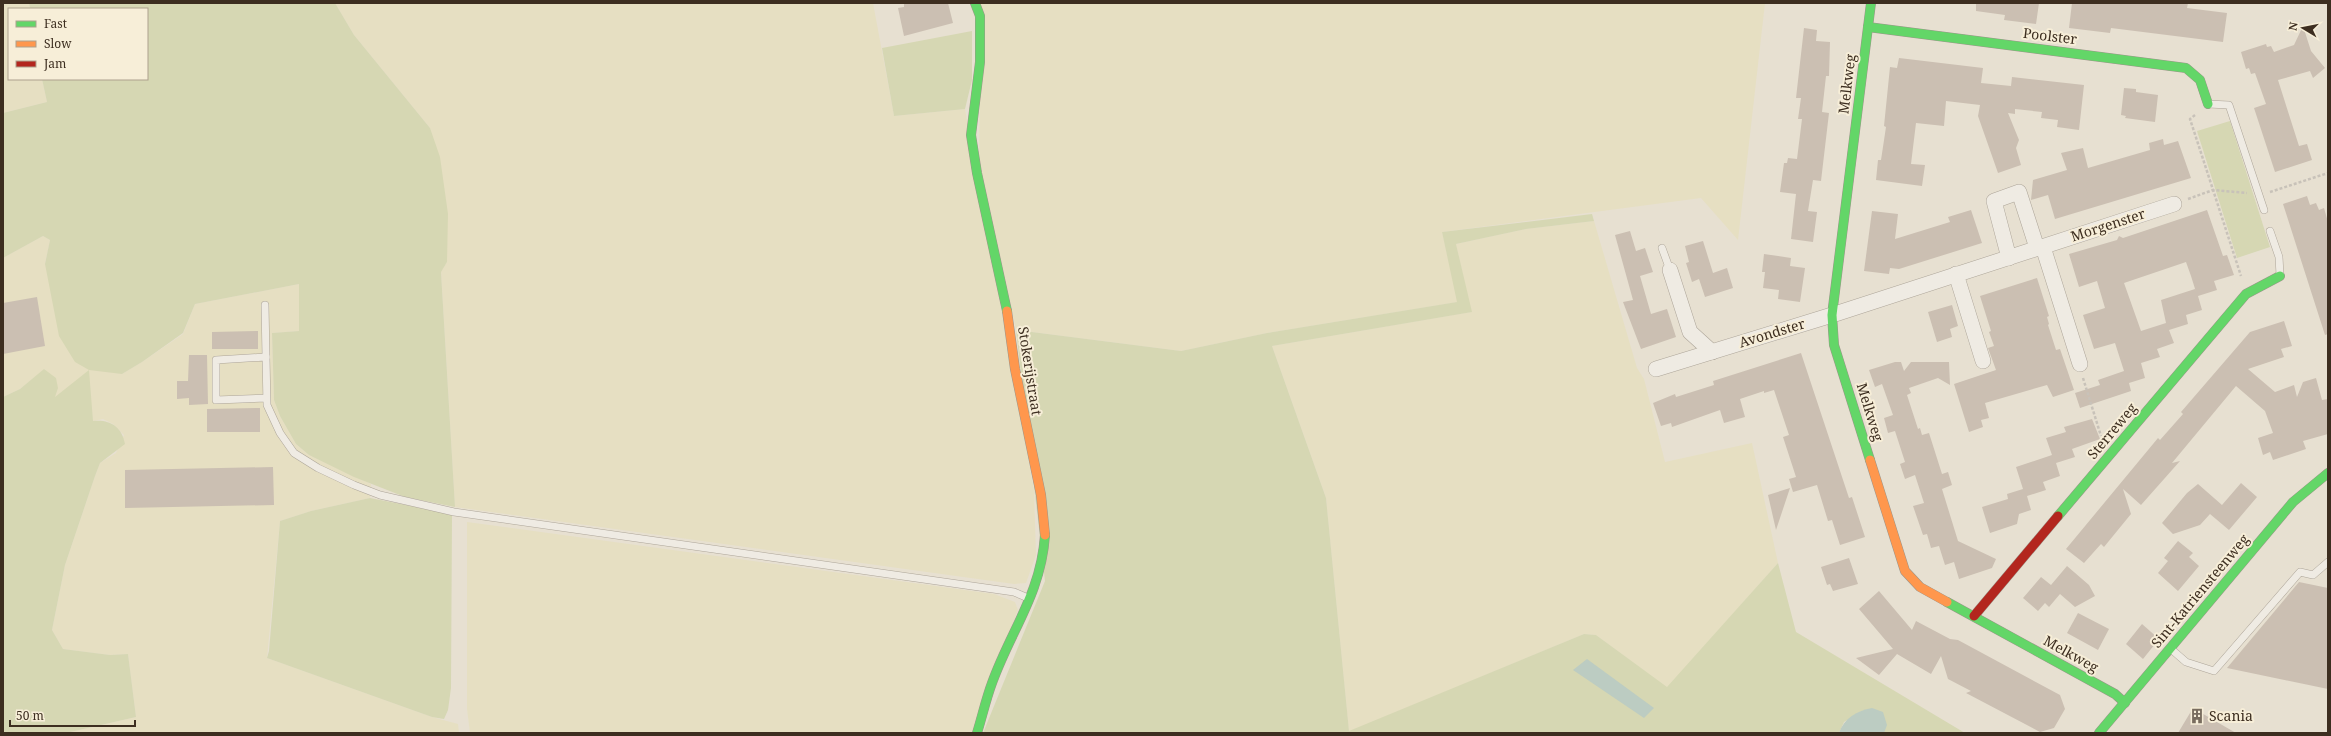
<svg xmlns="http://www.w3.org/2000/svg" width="2331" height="736" font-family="'Noto Serif',serif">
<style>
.farmland{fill:#e6dfc2}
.green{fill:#d6d7b3}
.water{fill:#bcccc2}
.building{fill:#cbbfb2;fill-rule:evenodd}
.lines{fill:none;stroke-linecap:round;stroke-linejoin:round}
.lane-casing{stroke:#ada599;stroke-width:8}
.street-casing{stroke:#ada599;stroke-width:16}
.fast-casing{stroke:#9c958a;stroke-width:10}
.slow-casing{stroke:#9c958a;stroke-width:10}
.jam-casing{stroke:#9c958a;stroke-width:10}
.path{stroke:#c8c2b9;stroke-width:2.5;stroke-dasharray:3 2;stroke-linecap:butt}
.lane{stroke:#efebe3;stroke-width:7}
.street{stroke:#efebe3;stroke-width:15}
.fast{stroke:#63d668;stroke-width:9}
.slow{stroke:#ff974d;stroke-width:9}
.jam{stroke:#b3261e;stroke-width:9}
.labels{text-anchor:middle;stroke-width:4;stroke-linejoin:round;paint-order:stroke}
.street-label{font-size:14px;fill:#3d2e20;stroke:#f7eed8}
.poi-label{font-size:14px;fill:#3d2e20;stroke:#f7eed8;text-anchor:start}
</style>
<rect width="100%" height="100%" fill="#e7e0d1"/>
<g class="farmland">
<path d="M3 3H29L30 8 34 9H9V79H42L47 102 3 113Z"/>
<path d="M335 3H873L894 116 965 109 1034 490 1036 555 1026 583 1014 584 455 507 441 271 447 262 430 128 354 35Z"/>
<path d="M981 3H1765L1738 240 1701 198 1442 232 1458 302 1267 333 1181 351 1016 330 979 160Z"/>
<path d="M1594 221 1637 368 1644 379 1665 462 1752 443 1778 563 1667 688 1596 635 1584 634 1349 732 1326 498 1272 346 1471 312 1456 244 1526 229Z"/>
<path d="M43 236 50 240 45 264 122 374 142 362 183 334 195 304 299 284V331L272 333 274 400 280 416 296 444 309 455 371 484 370 498 311 511 280 521 267 658 432 717 458 724 459 733H66L136 717 128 654 110 655 63 649 52 630 65 565 95 476 100 463 116 453 124 435 113 424 103 419 93 421 54 397 45 369 20 389 3 397V258Z"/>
<path d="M467 522 994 594 1015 602 1018 610 972 733H470L467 709Z"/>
</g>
<g class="green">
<path d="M29 3H335L354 35 430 128 440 157 448 214 447 262 441 272 455 507 405 497 354 477 309 455 296 444 280 416 274 400 272 333 299 331V284L195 304 183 333 142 362 122 374 89 370 93 421C109 419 122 426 125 444L100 463 95 476 65 565 52 630 63 649 110 655 128 654 136 717 66 733H3V397L20 389 44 369 56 378 58 388 55 397 89 370 75 362 59 336 45 264 50 240 43 236 3 258V113L47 102 42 79H147V9H34L30 8Z"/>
<path d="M972 31V80L965 109 894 116 882 48Z"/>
<path d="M2230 121 2270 247 2237 258 2197 131Z"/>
<path d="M1592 214 1594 221 1526 229 1456 244 1472 312 1272 346 1326 498 1349 731 1584 634 1596 635 1667 687 1778 563 1796 632 1965 733H1884L1862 711 1844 722 1839 733H983L1045 581 1016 330 1181 351 1267 333 1457 302 1442 232Z"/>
<path d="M370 498 452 514 451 688 448 710 444 719 432 717 267 658 269 651 280 521 311 511Z"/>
</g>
<g class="water">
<path d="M1587 659 1654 708 1644 718 1573 670Z"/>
<path d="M1872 708 1883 712 1887 725 1884 733H1839C1844 718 1857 711 1872 708Z"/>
</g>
<g class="building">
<path d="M904 3H948L953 23 904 36 898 8 904 7Z"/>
<path d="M1976 3H2039L2036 24 2004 20 2005 15 1976 11Z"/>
<path d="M2072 3H2188L2187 8 2227 13 2223 42 2111 28 2110 33 2069 28Z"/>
<path d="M2303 26 2311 51 2325 68 2313 78 2310 71 2278 80 2299 146 2307 144 2312 160 2275 172 2254 108 2266 104 2255 73 2251 74 2249 68 2246 69 2241 52 2266 44 2267 47 2271 46 2274 52 2294 45Z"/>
<path d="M1804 28 1817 30 1816 41 1830 42 1829 76H1826L1822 112 1829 113 1821 181 1813 180 1808 211 1817 212 1813 242 1791 239 1796 194 1780 192 1784 163H1787L1788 158 1797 159 1802 119H1798L1801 98H1796Z"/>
<path d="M1899 58 1983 68 1981 83 2011 86 2012 77 2084 85 2079 130 2057 127 2058 120 2041 118 2042 112 2015 109V114L2008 113 2019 140 2016 148 2021 165 1998 173 1978 116 1980 105 1946 101 1944 126 1916 123 1911 164 1925 165 1922 186 1876 180 1878 160H1881L1886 127 1884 126 1890 67 1897 68Z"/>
<path d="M2124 88 2136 89V92L2158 95 2155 122 2125 118 2126 116 2121 115Z"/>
<path d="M2163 139 2164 145 2178 141 2191 178 2055 219 2048 195 2031 200 2033 180 2067 170 2061 153 2083 148 2088 168 2150 150 2149 143Z"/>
<path d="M2307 196 2310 205 2316 203 2319 210 2324 208 2328 222V334L2325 335 2283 204Z"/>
<path d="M1971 210 1982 243 1899 269 1890 268 1889 274 1864 271 1872 211 1898 214 1895 239 1950 222 1948 217Z"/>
<path d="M2207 210 2223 256 2227 255 2234 275 2214 281 2217 290 2198 296 2202 310 2186 315 2188 324 2169 330 2174 343 2157 349 2160 357 2141 363 2145 378 2129 383 2131 391 2080 408 2075 393 2100 385 2098 380 2124 371 2115 343 2094 349 2083 315 2105 308 2097 281 2079 287 2069 254 2117 240 2119 236 2123 238ZM2186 262 2191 276 2196 292 2195 289 2161 300 2166 323 2141 331 2124 283Z"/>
<path d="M1630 231 1636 251 1645 248 1653 272 1640 276 1651 314 1667 309 1676 337 1641 349 1623 302 1633 300 1615 235Z"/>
<path d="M1703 241 1713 273 1727 268 1733 288 1705 297 1699 279 1692 282 1686 263 1689 262 1685 246Z"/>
<path d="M1764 254 1791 258 1790 266 1805 268 1800 302 1778 299 1779 290 1763 288 1765 272H1762Z"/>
<path d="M2037 278 2049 316 2047 317 2049 324 2048 325 2056 350 2060 349 2074 390 2053 397 2047 385 1985 403 1989 418 1981 420 1983 427 1969 432 1954 384 1996 370 1988 348 1994 346 1989 332 1991 331 1980 296Z"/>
<path d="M37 297 45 346 3 354V303Z"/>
<path d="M1952 305 1958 326 1950 329 1952 337 1937 342 1928 312Z"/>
<path d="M2284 321 2292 346 2281 349 2284 357 2248 369 2275 392 2294 385 2297 397 2303 382 2316 378 2322 400 2328 399V434L2303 441 2306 449 2273 460 2270 452 2263 455 2258 438 2273 433 2265 411 2236 386 2172 463 2180 461 2141 505 2123 489 2131 514 2104 547 2101 544 2084 563 2066 549 2158 438 2160 440 2183 414 2181 412 2250 332Z"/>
<path d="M258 331V349H212V332Z"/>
<path d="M1801 353 1849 498 1852 497 1865 537 1840 545 1832 520 1828 521 1817 485 1793 492 1789 479 1796 477 1783 437 1789 435 1774 390 1764 393V391L1740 399 1745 417 1724 423 1720 410 1672 427 1671 423 1661 426 1653 403 1675 394 1676 397 1714 385 1713 381Z"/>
<path d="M189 355H207L208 404 189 405V398L177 399V381H188Z"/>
<path d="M1895 362H1901L1904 371 1911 362H1949L1950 385 1938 378 1909 388 1911 393 1907 395 1918 429 1920 428 1922 435 1929 433 1942 474 1948 472 1952 485 1942 489 1958 541 1996 559 1992 568 1959 579 1954 562 1945 565 1939 546 1931 548 1927 534 1923 535 1913 506 1924 503 1915 475 1905 479 1900 464 1905 462 1895 431 1888 433 1884 418 1893 415 1882 384 1875 387 1869 370Z"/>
<path d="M260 408V432H207V409Z"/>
<path d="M2092 419 2100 439 2072 449 2075 457 2056 463 2060 476 2043 482 2046 490 2027 496 2031 510 2019 514 2017 524 1990 533 1982 507 2008 499 2007 494 2023 489 2016 467 2052 455 2046 438 2066 432 2064 427Z"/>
<path d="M273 467 274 505 125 508V470Z"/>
<path d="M2241 483 2257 497 2229 530 2210 514 2200 525 2173 534 2162 523 2187 493 2198 484 2222 505Z"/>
<path d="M1790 488 1776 530 1768 495Z"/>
<path d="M2178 541 2193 553 2189 557 2199 566 2178 591 2158 573 2168 561 2164 558Z"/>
<path d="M1849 558 1858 584 1833 591 1830 584 1827 585 1821 567Z"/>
<path d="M2067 566 2089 585 2095 596 2075 607 2060 594 2049 607 2045 603 2038 611 2023 598 2041 577 2051 585Z"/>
<path d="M2299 582 2328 588V689L2227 668Z"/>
<path d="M1879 591 1912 630 1916 621 1950 639 1958 640 2060 695 2065 709 2054 728 2040 732 1966 693 1971 691 1948 679 1941 656 1931 674 1897 654 1879 675 1856 658 1893 649 1859 609Z"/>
<path d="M2078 613 2109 629 2098 650 2067 633Z"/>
<path d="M2142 624 2159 639 2143 659 2126 644Z"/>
<path d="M2193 708 2210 718 2236 733H2178Z"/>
</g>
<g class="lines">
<defs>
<g id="lane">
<path d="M2208 104 2229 105 2264 210"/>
<path d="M2270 231 2279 257 2280 275"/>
<path d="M1662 248 1670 270"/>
<path d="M265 305 266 357"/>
<path d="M266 398 216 400V360L266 357 267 405 280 433 294 453 318 468 354 485 380 495 454 512 1014 592 1028 598"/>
<path d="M2171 649 2186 662 2214 671 2300 572 2313 575 2328 562"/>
</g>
<g id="street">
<path d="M2043 247 2080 364"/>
<path d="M2009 258 1994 201 2019 192 2037 248"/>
<path d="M1670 270 1690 332 1712 352"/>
<path d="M1956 274 1983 361"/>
<path d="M1656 369 1832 315 2174 204"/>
</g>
<g id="fast">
<path d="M975 3 980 16V62L971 135 977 173 1007 311"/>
<path d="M1868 27 2186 68 2200 80 2208 104"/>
<path d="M1870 460 1834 345 1832 315 1871 3"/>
<path d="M2058 516 2246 294 2280 276"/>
<path d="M1947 602 2115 694 2125 703"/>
<path d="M977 733C982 717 986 699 992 683 1011 630 1041 594 1045 535"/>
<path d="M2099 733 2293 502 2328 473"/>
</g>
<g id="slow">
<path d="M1007 311 1015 369 1041 495 1045 535"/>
<path d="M1870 460 1905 571 1920 587 1947 602"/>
</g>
<path id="jam" d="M1974 616 2058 516"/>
</defs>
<use href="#lane" class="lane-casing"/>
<use href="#street" class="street-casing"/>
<use href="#fast" class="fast-casing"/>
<use href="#slow" class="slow-casing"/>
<use href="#jam" class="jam-casing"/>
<g class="path">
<path d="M2195 115 2190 119 2241 276"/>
<path d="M2270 192 2328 173"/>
<path d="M2188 199 2213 190 2247 193"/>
<path d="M2083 378 2101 436"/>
</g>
<use href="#lane" class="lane"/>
<use href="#street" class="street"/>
<use href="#fast" class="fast"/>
<use href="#slow" class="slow"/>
<use href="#jam" class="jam"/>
</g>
<defs>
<symbol id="building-bare" viewBox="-9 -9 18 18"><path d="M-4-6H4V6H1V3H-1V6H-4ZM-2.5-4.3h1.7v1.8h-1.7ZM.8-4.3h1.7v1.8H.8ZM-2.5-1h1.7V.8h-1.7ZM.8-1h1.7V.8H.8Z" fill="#786c5e" stroke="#f7eed8" stroke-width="2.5" paint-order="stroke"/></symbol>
</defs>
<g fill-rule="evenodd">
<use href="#building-bare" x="2186" y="705" width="22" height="22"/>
</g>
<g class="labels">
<g class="street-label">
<text transform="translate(2050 36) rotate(7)" y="5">Poolster</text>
<text transform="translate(1847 84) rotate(-83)" y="5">Melkweg</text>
<text transform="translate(2108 225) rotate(-18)" y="5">Morgenster</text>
<text transform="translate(1772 333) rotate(-17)" y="5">Avondster</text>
<text transform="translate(1030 371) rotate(81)" y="5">Stokerijstraat</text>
<text transform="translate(1870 412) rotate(73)" y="5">Melkweg</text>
<text transform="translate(2112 431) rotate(-50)" y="5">Sterreweg</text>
<text transform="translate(2200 591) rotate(-50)" y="5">Sint-Katriensteenweg</text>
<text transform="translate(2071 654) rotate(29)" y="5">Melkweg</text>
</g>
<g class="poi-label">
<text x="2209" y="721">Scania</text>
</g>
</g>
<rect width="2331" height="736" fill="none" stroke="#3d2e20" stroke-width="8"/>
<rect x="8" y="8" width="140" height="72" fill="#f7eed8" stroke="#ada18e"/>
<rect x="16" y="21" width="20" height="6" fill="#63d668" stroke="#ada18e"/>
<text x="44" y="28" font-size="12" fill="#3d2e20">Fast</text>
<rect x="16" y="41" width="20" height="6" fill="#ff974d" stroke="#ada18e"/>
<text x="44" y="48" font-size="12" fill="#3d2e20">Slow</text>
<rect x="16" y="61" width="20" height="6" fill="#b3261e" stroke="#ada18e"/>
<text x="44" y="68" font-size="12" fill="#3d2e20">Jam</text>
<g transform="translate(2303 28) rotate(280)" stroke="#f7eed8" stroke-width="3" paint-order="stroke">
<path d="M0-3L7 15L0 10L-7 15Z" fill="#3d2e20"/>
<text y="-6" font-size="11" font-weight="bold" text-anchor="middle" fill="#3d2e20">N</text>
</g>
<path d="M10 720v6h125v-6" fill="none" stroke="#3d2e20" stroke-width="2"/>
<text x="16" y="720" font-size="12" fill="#3d2e20" stroke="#f7eed8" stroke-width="3" paint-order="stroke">50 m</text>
</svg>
